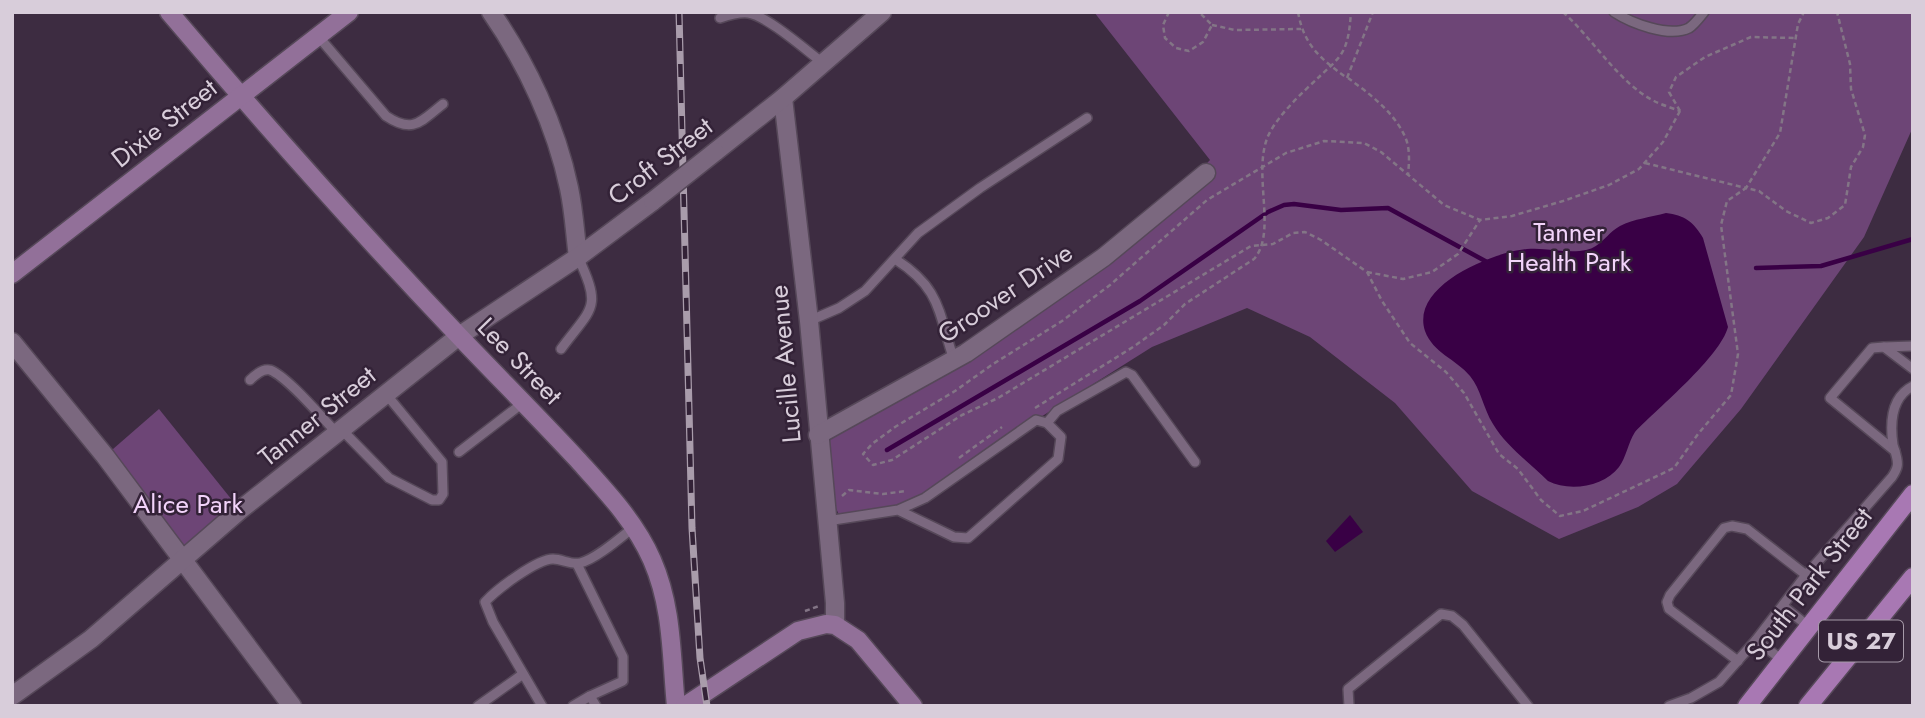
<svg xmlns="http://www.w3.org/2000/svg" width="1925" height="718" font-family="Jost,sans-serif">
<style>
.green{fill:#6d4576}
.water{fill:#390045}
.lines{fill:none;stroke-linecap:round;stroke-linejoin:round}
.stream{stroke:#390045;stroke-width:4.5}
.lane-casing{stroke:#564859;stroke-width:12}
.street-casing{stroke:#564859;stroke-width:21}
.secondary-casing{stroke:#564859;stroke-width:21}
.primary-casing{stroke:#564859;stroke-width:21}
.path{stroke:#837586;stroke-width:2.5;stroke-dasharray:5 3.5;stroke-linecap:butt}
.lane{stroke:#7b687f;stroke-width:9}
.street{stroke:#7b687f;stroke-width:18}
.secondary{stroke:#927099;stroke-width:18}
.primary{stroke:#a878b3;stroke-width:18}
.rail-casing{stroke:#a99cab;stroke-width:7}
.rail{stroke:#332237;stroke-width:4.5;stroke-dasharray:13;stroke-linecap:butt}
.street-bridge-casing{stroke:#564859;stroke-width:21;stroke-linecap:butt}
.street-bridge{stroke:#7b687f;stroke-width:18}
.labels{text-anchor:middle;stroke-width:5;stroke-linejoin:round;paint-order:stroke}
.shield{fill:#332237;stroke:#a69aa9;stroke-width:2}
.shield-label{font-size:24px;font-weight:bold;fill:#d8cdda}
.street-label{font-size:26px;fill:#d8cdda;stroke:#332237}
.park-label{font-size:26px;fill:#f2d3fa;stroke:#332237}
</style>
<rect width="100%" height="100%" fill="#3d2c41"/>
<g class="green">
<path d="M1094 12H1913V127L1864 237 1741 409 1677 484 1638 507 1559 539 1472 491 1395 403 1310 337 1247 308 1152 347 1036 420 925 498 898 510 841 519 833 502 818 435 966 353 1156 216 1210 160Z"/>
<path d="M159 409 240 510 184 559 105 456Z"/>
</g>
<g class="water">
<path d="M1666 213C1684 215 1694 222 1703 238L1728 327C1720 357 1659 407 1635 432 1628 443 1626 458 1619 467 1604 487 1569 492 1548 481 1530 463 1506 446 1493 424 1483 408 1481 389 1470 376 1456 359 1433 353 1425 331 1410 285 1494 252 1527 249 1546 247 1567 254 1586 250 1601 247 1607 233 1620 226 1634 219 1651 217 1666 213Z"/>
<path d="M1350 515 1363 532 1335 552 1326 541Z"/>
</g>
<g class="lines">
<g class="stream">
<path d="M1756 268 1821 266 1913 239"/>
<path d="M887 450 1140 301 1268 212 1284 205 1294 204 1341 210 1388 208 1487 262"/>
</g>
<defs>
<g id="lane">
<path d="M1614 12C1631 23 1669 38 1689 28 1694 25 1700 17 1704 12"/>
<path d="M720 18C729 15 738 12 748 13 766 15 807 51 823 63"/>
<path d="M318 36 386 116C413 134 420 122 443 104"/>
<path d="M895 259C942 289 938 313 954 360"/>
<path d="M809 321 839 308 865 291 918 233 980 188 1087 118"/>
<path d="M1884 347 1913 346"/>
<path d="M561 349C593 306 602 309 578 257"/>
<path d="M250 380C255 375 263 368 270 370 287 376 323 419 337 433"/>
<path d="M1047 423 1057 411 1126 372 1132 375 1195 462"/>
<path d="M341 429 389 478 432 500H439L443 494 442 462 386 394"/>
<path d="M1895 451 1830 398 1872 348 1884 347 1913 369"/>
<path d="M459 452 524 402"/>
<path d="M827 521 898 510 925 498 1036 420 1047 423 1061 437 1058 459 968 538 954 537 898 510"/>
<path d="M577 564 623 657V681L590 696"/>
<path d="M1783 606 1808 626"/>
<path d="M1756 640 1782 660"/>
<path d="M1738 661 1669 609 1667 602 1670 595 1724 528 1732 526 1747 529 1806 575"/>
<path d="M478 706 523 674"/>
<path d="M542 706 493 622 485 602C497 589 537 559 553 559 562 559 571 565 580 563 596 559 620 538 634 527"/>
<path d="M573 706 590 696 596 706"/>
<path d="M1349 706 1348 689 1441 614 1452 616 1463 625 1528 706"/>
<path d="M1669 706 1691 698 1719 682 1756 640 1806 575 1892 477C1894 474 1896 471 1897 467 1899 461 1895 452 1893 445 1890 424 1891 397 1913 386"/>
</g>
<g id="street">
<path d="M491 12C527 64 556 126 569 188 574 211 575 234 578 257"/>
<path d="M783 98 809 321 835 603V625"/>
<path d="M715 152 783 98 882 12"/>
<path d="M12 342 105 456 292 706"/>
<path d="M818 435 966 353 1104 257 1206 173"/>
<path d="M12 696 91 639 240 510 459 336 578 257 653 201"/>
</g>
<g id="secondary">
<path d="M169 12C263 123 359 231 459 336 498 377 538 417 577 459 605 490 635 521 652 560 673 608 671 656 676 706"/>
<path d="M12 274 349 12"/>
<path d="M685 706 798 631 826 624 835 625 858 640 913 706"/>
</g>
<g id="primary">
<path d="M1747 706 1913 494"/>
<path d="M1808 706 1913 577"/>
</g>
</defs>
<use href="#lane" class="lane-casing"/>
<use href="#street" class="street-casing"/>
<use href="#secondary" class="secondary-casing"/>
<use href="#primary" class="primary-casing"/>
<g class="path">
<path d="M1169 12 1163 25 1165 38 1176 48 1189 51 1203 42 1212 25 1199 12"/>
<path d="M1298 12C1304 46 1321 59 1347 78L1373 12"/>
<path d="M1563 12C1593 39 1619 83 1654 101 1662 105 1672 108 1680 111"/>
<path d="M1212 25 1235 30 1301 29"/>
<path d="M1348 78C1370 94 1398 115 1407 142 1410 153 1409 164 1408 175"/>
<path d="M1680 111 1663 142 1639 169 1609 185 1563 201 1512 216 1480 220 1444 205 1381 152 1364 143 1324 141 1286 153 1207 200 1110 285 1062 321 993 364 955 391 895 427 872 444 863 454 873 465 892 460 962 415 998 398 1251 246 1273 244 1293 233 1305 232 1321 240 1367 272 1382 301 1410 343 1446 372 1464 393 1499 454 1518 469 1541 500 1560 516 1583 511 1674 468 1698 434 1731 395 1738 354 1721 225 1727 201 1746 188 1759 191 1786 211 1811 223 1828 218 1845 205 1851 167 1863 147 1865 135 1851 89 1850 64 1837 12"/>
<path d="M1680 111 1669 92 1676 77 1705 57 1751 37 1795 38"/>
<path d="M1645 163 1746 188 1780 133 1798 24 1804 12"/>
<path d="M1367 272 1403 279 1432 272 1458 254 1480 220"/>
<path d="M1035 408 1133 347 1164 325 1185 304 1254 259C1278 232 1251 171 1269 134 1279 114 1303 92 1319 77 1327 69 1339 60 1344 49 1349 38 1350 25 1351 12"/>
<path d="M959 458 1002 427"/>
<path d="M842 496 849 490 883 494 906 491"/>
<path d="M805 611 819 606"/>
</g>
<use href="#lane" class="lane"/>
<use href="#street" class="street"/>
<use href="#secondary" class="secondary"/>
<use href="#primary" class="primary"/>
<defs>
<path id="rail" d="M679 12 692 528 700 658 707 706"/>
</defs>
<use href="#rail" class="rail-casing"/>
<use href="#rail" class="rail"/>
<defs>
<path id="street-bridge" d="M653 201 715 152"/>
</defs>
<use href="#street-bridge" class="street-bridge-casing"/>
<use href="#street-bridge" class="street-bridge"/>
</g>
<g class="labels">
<rect class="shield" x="1819" y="620.5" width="84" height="41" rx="5"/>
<g class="shield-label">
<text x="1861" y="649">US 27</text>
</g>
<g class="street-label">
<text transform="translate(164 123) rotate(-38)" y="9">Dixie Street</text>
<text transform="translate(660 161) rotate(-38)" y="9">Croft Street</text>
<text transform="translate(1005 293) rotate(-34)" y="9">Groover Drive</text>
<text transform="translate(520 361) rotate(46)" y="9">Lee Street</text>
<text transform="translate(785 364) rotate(-95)" y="9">Lucille Avenue</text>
<text transform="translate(317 416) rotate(-39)" y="9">Tanner Street</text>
<text transform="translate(1809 584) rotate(-52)" y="9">South Park Street</text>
</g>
<g class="park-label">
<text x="1569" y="241">Tanner<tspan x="1569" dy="30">Health Park</tspan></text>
<text x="188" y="513">Alice Park</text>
</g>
</g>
<rect width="1925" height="718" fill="none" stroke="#d8cdda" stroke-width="28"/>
</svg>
